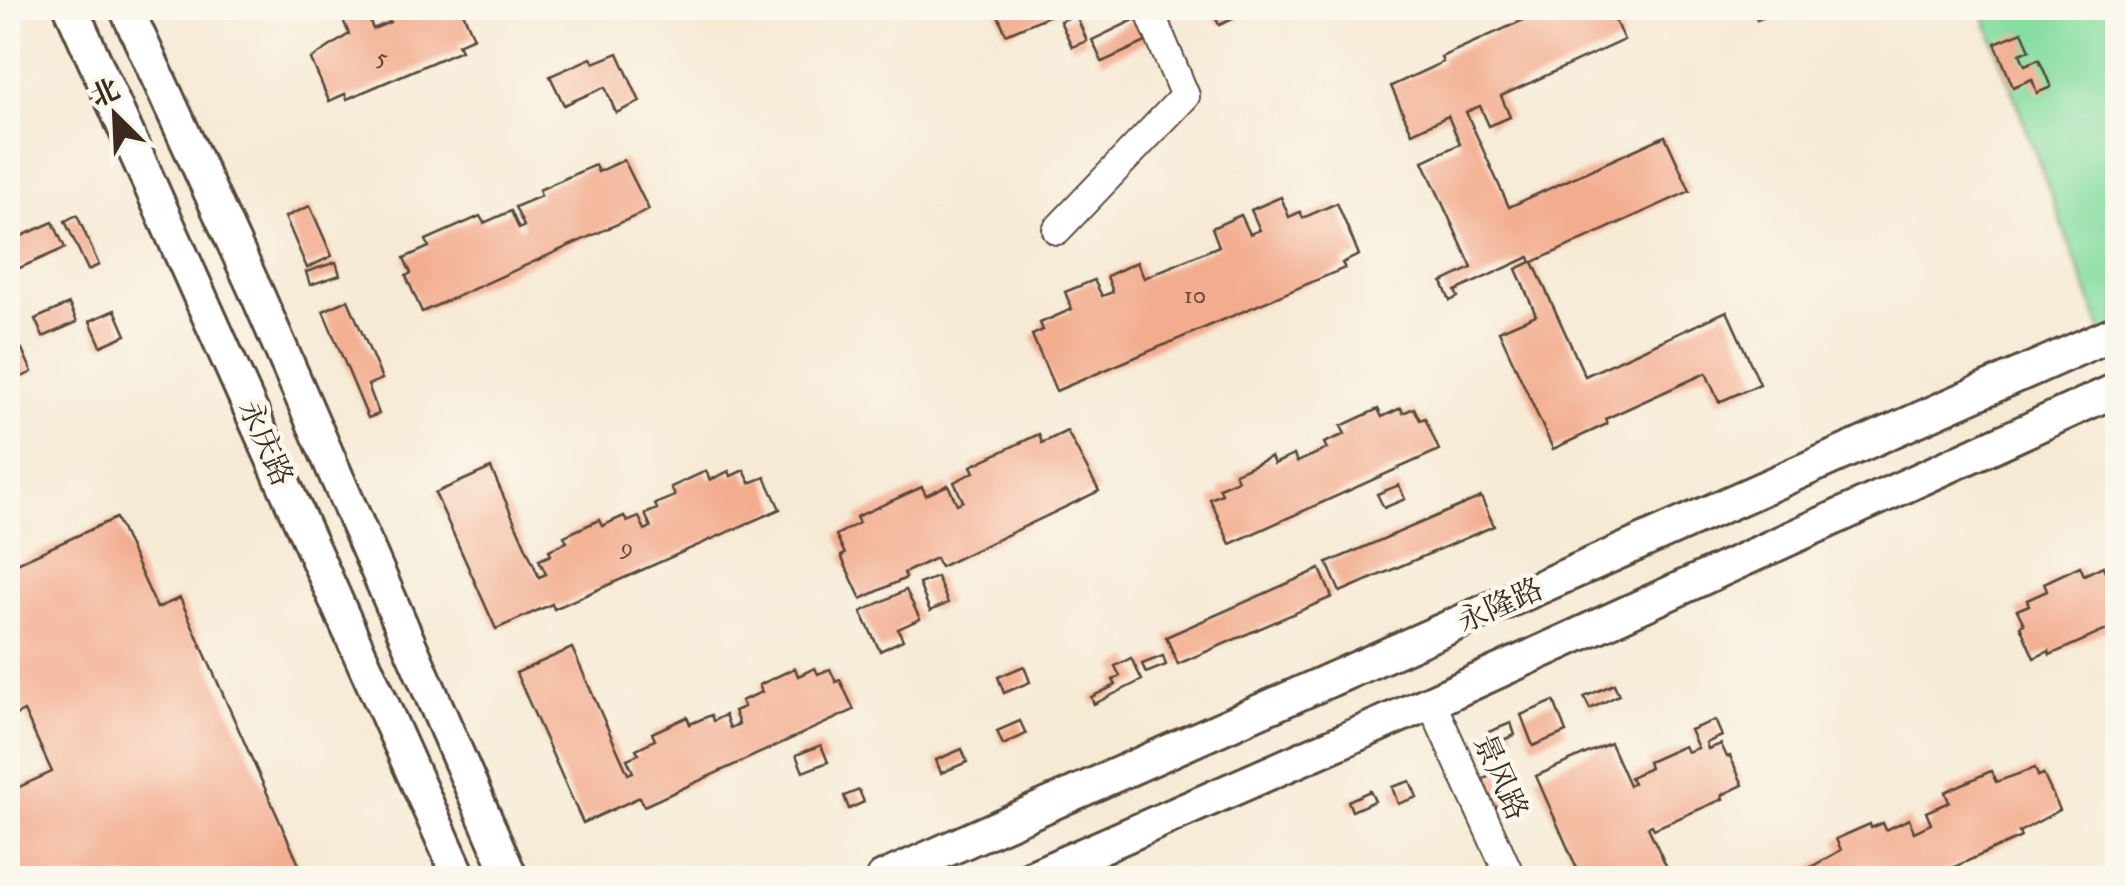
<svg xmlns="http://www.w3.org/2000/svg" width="2125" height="886" font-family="'IM FELL DW Pica','Noto Serif SC',serif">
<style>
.green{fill:#86dda0;stroke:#60845f;stroke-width:2.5}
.building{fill:#f3ac8e}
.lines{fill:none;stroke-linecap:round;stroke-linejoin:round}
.minor-casing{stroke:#574739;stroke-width:32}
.tertiary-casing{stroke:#574739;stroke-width:38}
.minor{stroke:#fff;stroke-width:28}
.tertiary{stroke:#fff;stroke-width:32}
.labels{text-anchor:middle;stroke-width:9;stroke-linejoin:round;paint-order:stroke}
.number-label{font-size:25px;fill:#694a3a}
.street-label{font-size:30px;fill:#3b2a1e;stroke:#fbf7ec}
</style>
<rect width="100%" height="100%" fill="#fbf7ec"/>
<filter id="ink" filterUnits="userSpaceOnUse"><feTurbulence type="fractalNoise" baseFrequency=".01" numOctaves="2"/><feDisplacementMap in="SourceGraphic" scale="20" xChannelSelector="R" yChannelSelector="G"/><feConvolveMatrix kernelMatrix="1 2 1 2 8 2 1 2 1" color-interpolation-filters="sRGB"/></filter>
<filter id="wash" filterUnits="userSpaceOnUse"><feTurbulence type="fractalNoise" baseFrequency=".0048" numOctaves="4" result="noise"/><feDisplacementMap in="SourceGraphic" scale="40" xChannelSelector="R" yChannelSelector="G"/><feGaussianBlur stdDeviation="2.25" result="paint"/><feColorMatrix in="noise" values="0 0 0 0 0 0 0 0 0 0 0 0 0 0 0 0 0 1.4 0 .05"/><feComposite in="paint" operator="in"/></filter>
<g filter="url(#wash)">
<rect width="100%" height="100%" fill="#f6ead5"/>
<path class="green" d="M1981 8H2117V371Z"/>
<g id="blocks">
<g class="building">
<path d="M364 8 373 29 390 22 384 8H461L474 37 458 44 461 50 347 99 345 94 329 101 311 59 349 34 342 17Z"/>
<path d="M995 8H1067L1006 34Z"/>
<path d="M1211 8H1258L1219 25Z"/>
<path d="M1550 8H1609L1624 40 1501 96 1510 117 1489 126 1480 106 1466 112 1509 207 1665 136 1690 191 1533 262 1585 376 1727 311 1760 384 1719 402 1706 373 1605 419 1607 424 1553 449 1499 331 1536 315 1516 269 1531 262 1529 257 1455 291 1458 297 1450 301 1442 282 1472 268 1423 161 1460 144 1448 116 1412 133 1391 86 1443 62 1441 57Z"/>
<path d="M1752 8H1786L1757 20Z"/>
<path d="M1076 15 1087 41 1072 47 1060 21Z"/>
<path d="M1140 17 1150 40 1102 62 1092 40Z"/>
<path d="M2022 32 2030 50 2020 54 2025 65 2039 59 2051 87 2037 93 2032 79 2013 87 1995 43Z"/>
<path d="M618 53 640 102 616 113 605 87 564 105 550 76 591 58 594 63Z"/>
<path d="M624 160 649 210 422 312 406 276 411 273 404 258 429 247 426 240 480 216 484 223 511 211 519 229 524 226 515 207 541 196 539 190 595 165 598 172Z"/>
<path d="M1281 197 1289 217 1300 212 1303 218 1337 203 1359 255 1342 263 1345 268 1056 391 1032 335 1043 330 1040 323 1072 309 1065 292 1094 280 1102 296 1113 292 1107 276 1137 262 1144 278 1219 246 1212 228 1241 215 1250 234 1260 230 1251 210Z"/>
<path d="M310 206 332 256 307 268 285 217Z"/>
<path d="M77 215 99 265 88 270 65 221Z"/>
<path d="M53 222 65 248 8 273V242Z"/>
<path d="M336 262 340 275 310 285 306 272Z"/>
<path d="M348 300 382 379 368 385 379 414 368 418 323 311Z"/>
<path d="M69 304 77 322 43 337 35 319Z"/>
<path d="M115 310 126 335 101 346 90 321Z"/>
<path d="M22 349 32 372 8 384V356Z"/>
<path d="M1401 408 1403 413 1414 408 1420 420 1425 418 1439 450 1230 544 1210 499 1222 494 1219 488 1238 480 1235 473 1271 457 1274 464 1294 455 1297 462 1327 449 1324 443 1345 434 1341 426 1378 409 1382 417Z"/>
<path d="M1067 431 1099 491 940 567 936 558 904 573 906 578 861 599 841 556 845 554 836 535 859 523 856 517 922 487 926 495 948 485 957 504 963 501 954 482 974 472 971 466 1039 434 1042 443Z"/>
<path d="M491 468 539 577 546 574 539 560 551 555 549 550 567 542 564 536 599 520 602 526 624 516 627 522 639 517 645 530 651 527 645 514 657 509 655 504 675 496 671 487 706 471 710 480 729 471 731 476 744 470 750 483 765 477 780 509 554 609 552 604 496 629 435 493Z"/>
<path d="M1399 485 1405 499 1384 508 1377 494Z"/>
<path d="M1481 497 1494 526 1340 592 1327 563Z"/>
<path d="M116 518 157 608 180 598 305 878H19L8 852V792L52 772 24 711 8 719V567Z"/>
<path d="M2118 565V625L2050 655 2049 651 2034 658 2020 626 2024 624 2017 610 2029 605 2027 600 2047 591 2044 583 2080 566 2084 575 2103 566 2105 571Z"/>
<path d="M1320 569 1332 597 1178 664 1166 637Z"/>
<path d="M937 577 948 603 930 611 919 584Z"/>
<path d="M906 590 920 619 898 629 903 640 880 651 861 612Z"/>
<path d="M572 648 628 774 633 772 627 759 639 754 636 749 655 740 652 733 687 717 690 724 711 715 713 721 725 715 730 728 739 724 734 711 744 707 741 701 762 692 759 685 795 668 798 676 815 668 818 674 830 669 836 682 840 680 854 710 644 806 640 797 583 823 516 673Z"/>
<path d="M1163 656 1166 665 1146 673 1142 664Z"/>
<path d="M1131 658 1142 680 1094 704 1091 697 1116 685 1113 680 1120 676 1115 666Z"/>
<path d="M1024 666 1030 682 1004 693 998 677Z"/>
<path d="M1614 684 1619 695 1590 709 1584 697Z"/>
<path d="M1554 701 1566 732 1533 746 1521 715Z"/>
<path d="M1715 720 1722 736 1706 743 1708 749 1721 744 1727 757 1730 756 1743 785 1722 795 1723 799 1654 829 1652 825 1648 827 1669 872 1654 878H1581L1536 776 1610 743 1629 785 1633 783 1630 777 1650 768 1648 762 1684 746 1687 752 1698 748 1690 730Z"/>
<path d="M1020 721 1026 734 1003 745 997 731Z"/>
<path d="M1511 723 1515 735 1491 745 1486 733Z"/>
<path d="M821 745 828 762 803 772 796 755Z"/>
<path d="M962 749 967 762 941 773 936 760Z"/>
<path d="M2035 768 2038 776 2043 774 2060 810 2019 832 2021 837 1930 878H1807L1804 871 1841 850 1836 839 1870 824 1871 828 1883 823 1886 830 1909 819 1914 832 1931 824 1926 812 1949 802 1945 792 1991 771 1996 782Z"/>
<path d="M1501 772 1513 801 1494 808 1483 779Z"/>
<path d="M1410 781 1417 797 1398 804 1392 787Z"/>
<path d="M859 790 864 802 849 809 844 796Z"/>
<path d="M1370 791 1375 801 1352 811 1348 801Z"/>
</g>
</g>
</g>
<g filter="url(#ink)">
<use href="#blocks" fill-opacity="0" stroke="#574739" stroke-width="2.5"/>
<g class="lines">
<defs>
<g id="minor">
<path d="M1057 230 1185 96 1148 8"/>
<path d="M1431 702 1511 878"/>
</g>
<g id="tertiary">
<path d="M71 8 460 878"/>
<path d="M126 8 258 296 511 878"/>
<path d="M883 878 2118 331"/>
<path d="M1030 878 1431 702 2118 389"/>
</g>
</defs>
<use href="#minor" class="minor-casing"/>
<use href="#tertiary" class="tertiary-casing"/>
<use href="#minor" class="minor"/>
<use href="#tertiary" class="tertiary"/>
</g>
</g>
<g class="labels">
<g class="number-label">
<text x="382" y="65">5</text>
<text x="1195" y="303">10</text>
<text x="627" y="555">9</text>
</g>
<g class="street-label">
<text transform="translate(266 443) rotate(66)" y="10">永庆路</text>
<text transform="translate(1500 605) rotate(-24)" y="10">永隆路</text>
<text transform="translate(1501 777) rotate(66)" y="10">景风路</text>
</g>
</g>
<rect width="2125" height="886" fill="none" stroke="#fbf7ec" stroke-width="40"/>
<g transform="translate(115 115) rotate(336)" stroke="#fbf7ec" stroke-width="8" paint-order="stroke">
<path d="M0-8L18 38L0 25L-18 38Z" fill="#3b2a1e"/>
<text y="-15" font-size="28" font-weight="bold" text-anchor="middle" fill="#3b2a1e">北</text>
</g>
</svg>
